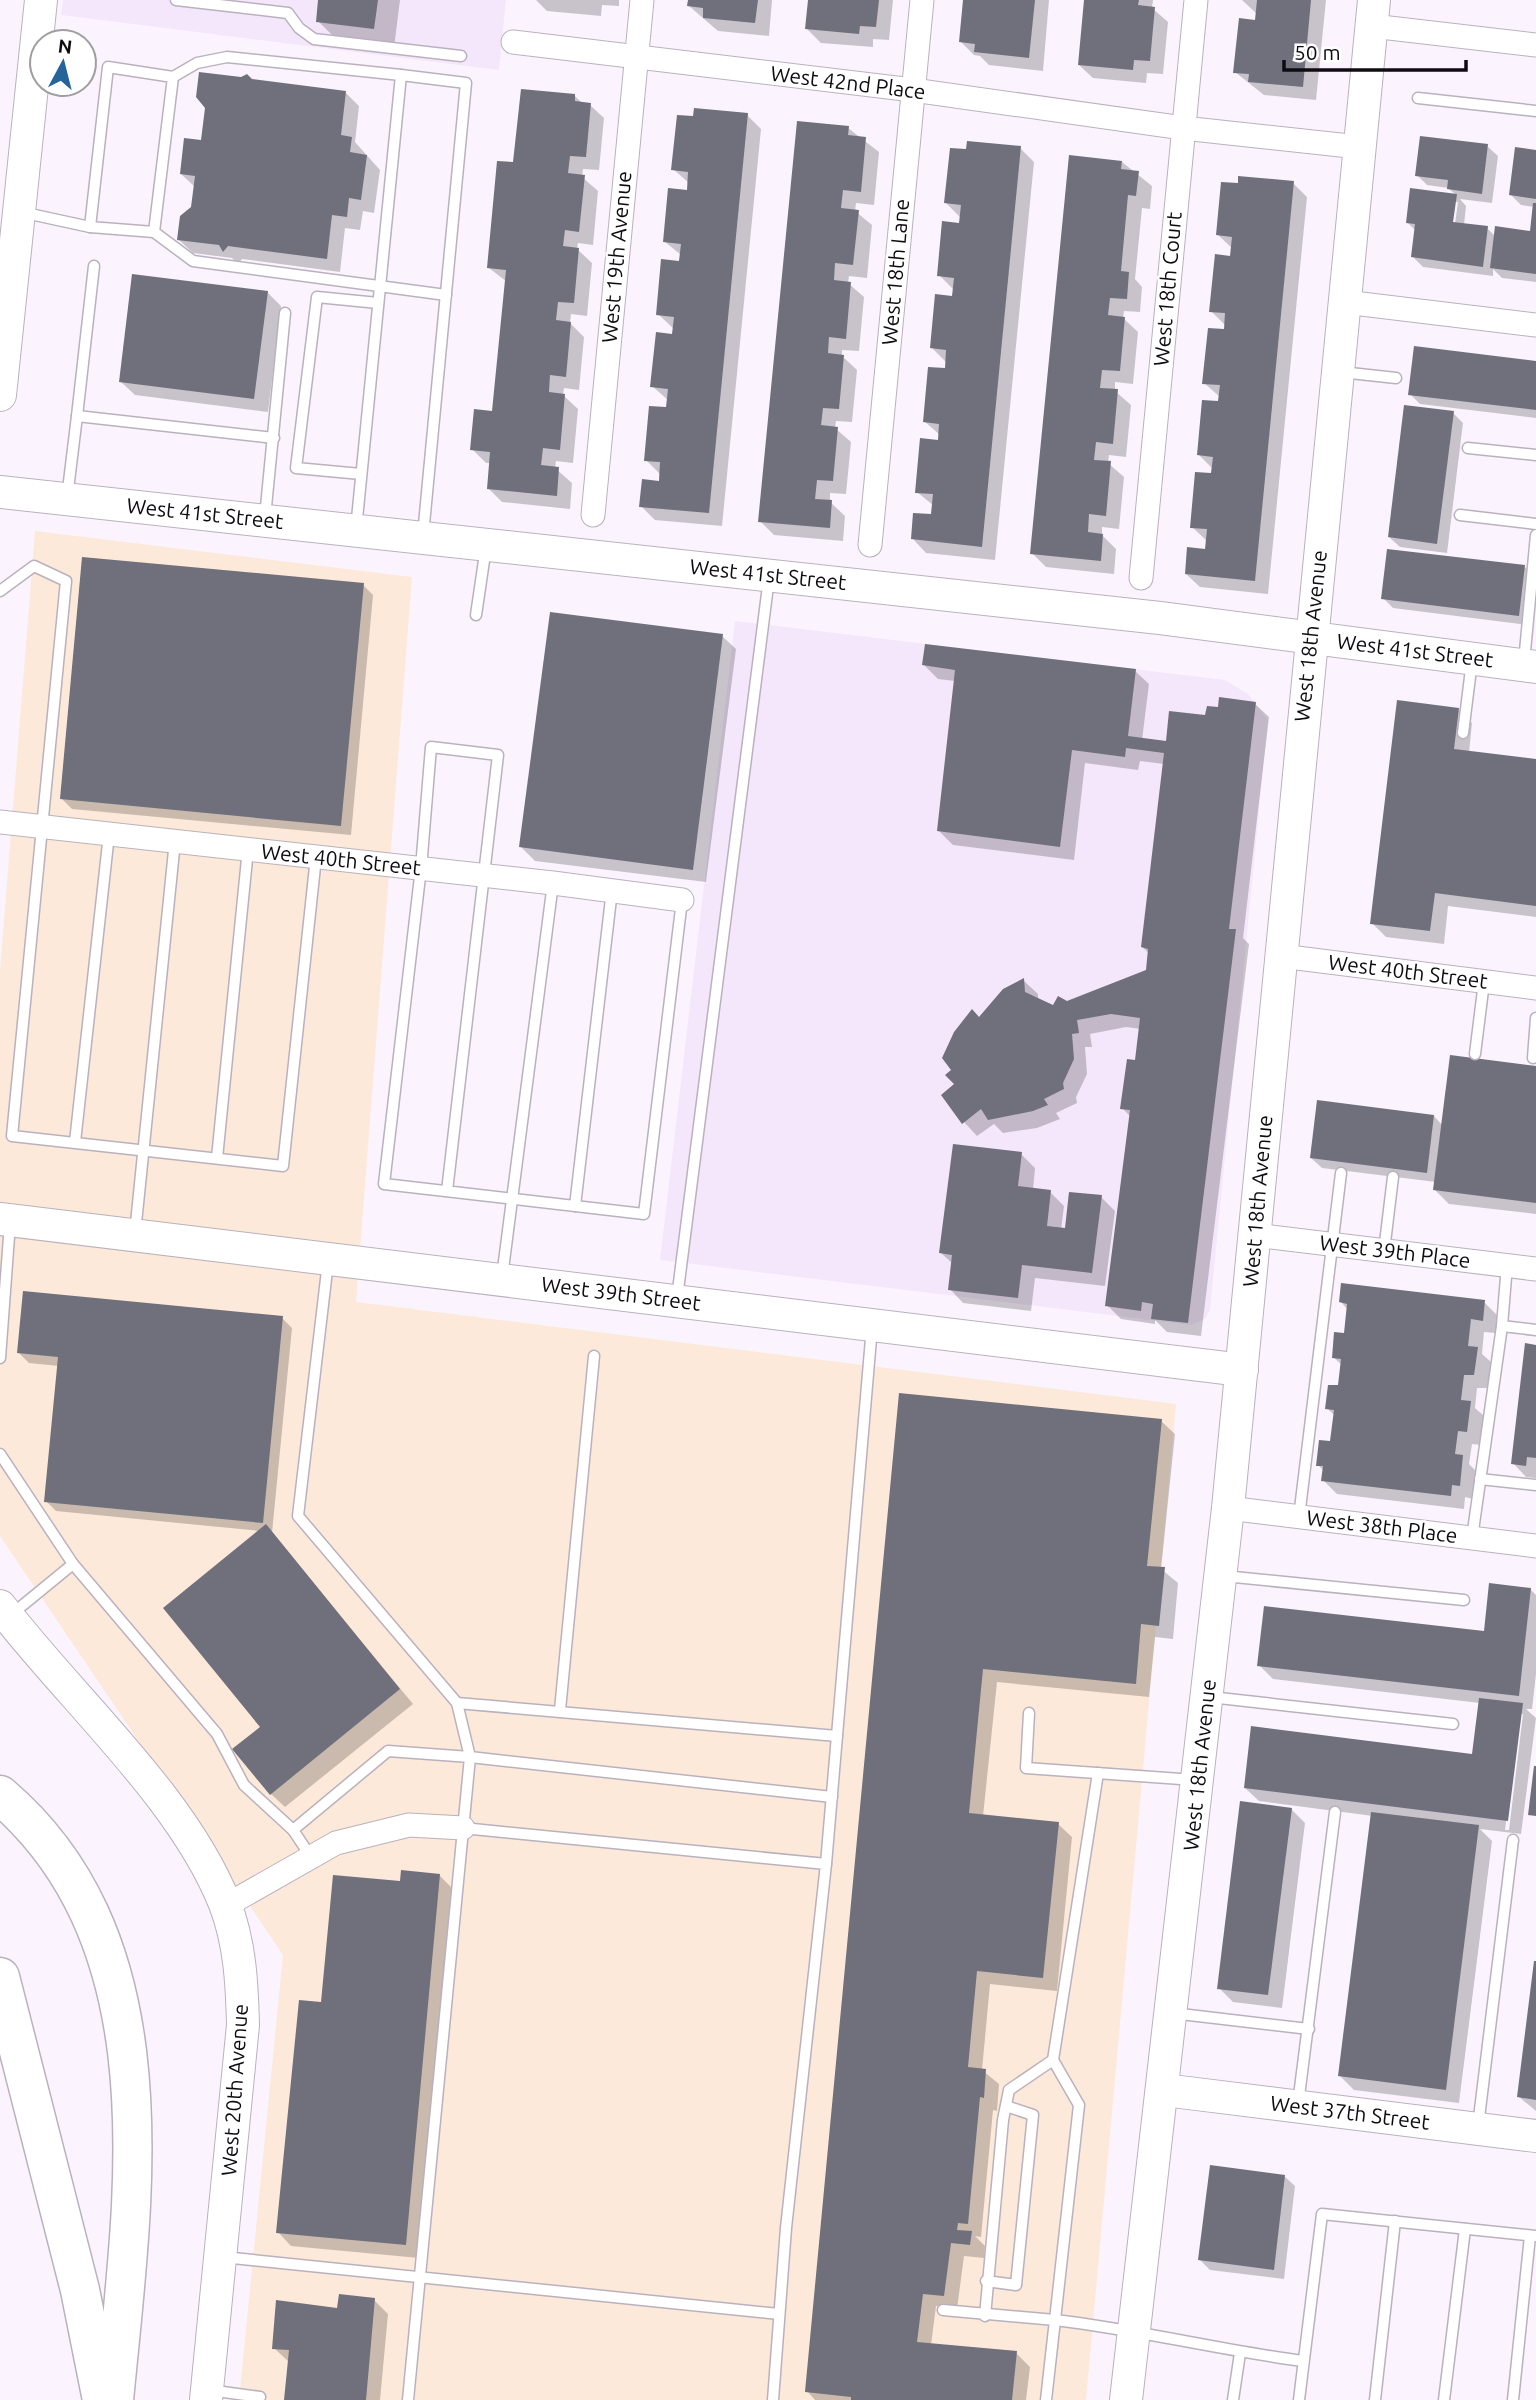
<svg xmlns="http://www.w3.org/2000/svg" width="1536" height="2400" font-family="Ubuntu,sans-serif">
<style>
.commercial{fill:#fce9d9}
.built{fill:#f4e7fb}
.shadow{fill:#0003;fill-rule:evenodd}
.building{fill:#706f7c}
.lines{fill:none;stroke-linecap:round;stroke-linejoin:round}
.lane-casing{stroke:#bab1be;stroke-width:13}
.street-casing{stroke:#bab1be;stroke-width:25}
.secondary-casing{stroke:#bab1be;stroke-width:34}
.highway-casing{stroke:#bab1be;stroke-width:41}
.lane{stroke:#fff;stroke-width:10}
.street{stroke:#fff;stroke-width:23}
.secondary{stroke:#fff;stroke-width:32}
.highway{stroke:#fff;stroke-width:38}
.labels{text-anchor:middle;stroke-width:5;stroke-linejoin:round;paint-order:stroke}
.street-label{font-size:21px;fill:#0f0c11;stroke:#fff}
</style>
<rect width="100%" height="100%" fill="#fbf4fe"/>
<path class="commercial" d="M35 531 412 577 356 1302 1176 1404 1086 2400H239L283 1955 0 1536V971Z"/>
<g class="built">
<path d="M63 0H506L499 70 61 15Z"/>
<path d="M735 621 1225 680 1248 694 1268 720 1210 1310 1205 1319 1191 1325 660 1260Z"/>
</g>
<g class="shadow">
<path d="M320 0H400L394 48 338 41 318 21Z"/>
<path d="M536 0H619V6L602 5 601 16 547 11Z"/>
<path d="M689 0H772L769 36 718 31 689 6Z"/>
<path d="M810 0H893L889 40 873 39V47L821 43 807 29Z"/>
<path d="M964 0H1049L1043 71 989 65 980 56 974 55 960 41Z"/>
<path d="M1086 0H1153L1152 8 1168 22 1163 74 1147 73 1146 83 1093 78 1079 65Z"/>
<path d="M1242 0H1326L1316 100 1264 95 1235 72 1256 22 1257 14Z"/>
<path d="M251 80 345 92 359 106 355 142 380 170 374 213 363 211 360 230 345 228 340 272 242 259 238 264 232 258 193 253 179 240 193 208 195 187 181 174 202 142Z"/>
<path d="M574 95 583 104 590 105 604 118 599 170 583 169 582 177 598 191 593 245 578 243 577 249 592 263 587 316 571 314 570 323 584 337 579 390 564 388 563 395 578 409 573 463 556 461 555 468 572 483 570 509 502 502 488 488 491 463H486L472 449 494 413 507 282 489 268 515 164Z"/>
<path d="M747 115 761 129 722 526 655 520 641 506 660 483V474L646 460 669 401 652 386 674 329 658 314 681 255 664 241 688 192 689 183 673 169Z"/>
<path d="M848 128 879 152 874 205 856 203 855 211 872 225 867 278 849 276 848 283 864 297 859 351 842 350V356L857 370 852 422 836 421 835 428 851 442 846 494 830 493V502L845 516 843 541 774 535 760 521Z"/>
<path d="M1487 146 1498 156 1492 203 1460 199 1466 206 1464 225 1487 228 1496 237 1531 233 1535 207 1521 205 1511 195 1536 152V282L1502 278 1493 269V276L1423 267 1413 257 1416 231 1407 222 1456 195 1448 188 1427 185 1417 175ZM1454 202H1458L1454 231 1450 230Z"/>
<path d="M1020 148 1034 162 995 560 926 553 913 539 933 516 934 506 917 492 940 435 924 421 946 370V362L932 348 954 297 953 289 939 275 961 225 960 217 946 203Z"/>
<path d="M1122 162 1152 186 1150 209 1142 208 1135 279 1142 287 1140 312 1124 311 1123 318 1138 332 1133 384 1115 382V391L1131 405 1126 457 1109 455 1108 463 1124 477 1119 529 1102 527V535L1116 549 1114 574 1046 567 1032 553Z"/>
<path d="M1293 183 1307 197 1268 594 1200 587 1186 574 1206 551 1207 541 1192 527 1213 469 1198 454 1220 397 1204 383 1225 331V325L1211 311 1233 249 1218 235Z"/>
<path d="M267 292 281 306 268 412 135 395 121 382Z"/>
<path d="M1536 363V418L1420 404 1410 394Z"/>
<path d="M1453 413 1463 423 1447 553 1400 547 1389 537Z"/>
<path d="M1525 567 1535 577 1529 625 1393 608 1383 598Z"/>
<path d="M363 585 373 595 351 835 72 809 61 798Z"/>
<path d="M722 636 736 649 706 882 535 861 521 847Z"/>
<path d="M924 665 1135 671 1149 684 1142 740 1167 743 1219 709 1255 704 1269 717 1243 938 1249 944 1201 1336 1167 1332 1155 1320V1324L1121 1319 1107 1305 1131 1117 1122 1108 1136 1062 1141 1029 1126 1027 1090 1034 1092 1047H1085L1087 1074 1076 1097 1077 1103 1056 1113 1060 1119 1037 1128 1003 1133 994 1124 977 1136 964 1122 953 1071 980 1019 998 995 1024 981 1038 994V1000L1054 1007 1147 971 1150 954 1142 947 1164 764 1140 761 1138 770 1085 763 1074 860 953 845 939 831 955 681 938 679Z"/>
<path d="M1459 709 1472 723 1469 753 1536 761V917L1448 906 1444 944 1386 937 1372 923Z"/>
<path d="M1536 1068V1214L1449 1204 1435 1190 1436 1182 1322 1168 1311 1158 1434 1116 1443 1126Z"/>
<path d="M1021 1154 1035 1168 1033 1190 1050 1192 1064 1206 1061 1230H1066L1101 1197 1115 1211 1105 1286 1035 1278 1031 1311 963 1303 950 1289 953 1264 941 1253Z"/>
<path d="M1341 1302H1484L1498 1316 1496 1333 1484 1332 1482 1354 1491 1362 1488 1388H1477L1475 1408 1484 1416 1481 1445 1472 1444 1469 1464 1476 1471 1473 1499 1465 1497 1464 1509 1337 1494 1323 1480 1324 1471 1318 1465 1332 1443 1335 1416 1327 1408 1339 1387 1342 1365 1333 1357 1345 1335 1348 1310Z"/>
<path d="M282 1318 292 1328 272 1533 413 1704 285 1807 271 1794 262 1727 260 1531 56 1511 46 1501 59 1366 29 1363 19 1353Z"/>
<path d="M1536 1346V1478L1526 1477 1513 1463Z"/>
<path d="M900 1395 1161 1421 1175 1434 1161 1569 1178 1583 1173 1639 1155 1637 1149 1697 997 1682 983 1816 1058 1824 1072 1837 1057 1991 990 1984 982 2070 999 2084 997 2111 993 2110 981 2237 975 2236 985 2246 984 2258 964 2256 957 2309 936 2306 931 2345 1016 2353 1030 2367 1026 2400H815L807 2391Z"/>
<path d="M1530 1589 1536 1595V1674L1532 1709H1526L1536 1718 1521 1834 1480 1829 1492 1841 1459 2103 1354 2090 1340 2076 1373 1816 1259 1801 1245 1788 1473 1756 1480 1703 1273 1679 1259 1665 1485 1633ZM1520 1714H1523L1509 1830H1505Z"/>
<path d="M1291 1809 1305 1823 1282 2008 1233 2002 1219 1988Z"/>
<path d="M439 1875 453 1889 419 2258 291 2246 278 2232 323 2004 402 1883Z"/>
<path d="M1536 1962V2111L1519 2097Z"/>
<path d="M1284 2176 1295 2186 1284 2279 1210 2270 1200 2260Z"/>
<path d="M374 2300 388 2314 380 2400H286L289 2362 274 2348Z"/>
</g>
<g class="building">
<path d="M318 0H378L374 29 316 22Z"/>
<path d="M688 0H758L755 23 703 18V8L687 6Z"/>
<path d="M808 0H879L876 27 860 26 859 34 805 29Z"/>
<path d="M963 0H1035L1029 58 974 52 975 44 959 42Z"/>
<path d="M1084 0H1139L1138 5 1155 7 1150 61 1134 60 1133 70 1078 65Z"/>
<path d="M1257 0H1311L1303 87 1248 82 1249 74 1233 73 1239 18 1255 20Z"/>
<path d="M199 72 241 77 247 74 252 79 346 91 341 135 352 137 350 152 367 155 361 200 349 198 347 217 332 215 327 259 228 246 223 252 219 245 177 240 180 216 191 207 195 176 180 174 184 138 201 140 205 108 196 97Z"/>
<path d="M521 89 575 94V101L591 103 586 157 570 156 568 173 585 175 579 232 565 230 563 246 579 248 574 303 558 302 556 320 571 322 566 377 550 375 549 392 565 394 560 450 543 448 541 465 559 467 557 496 487 489 490 452 470 450 474 409 492 411 506 270 487 268 497 161 513 162Z"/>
<path d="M694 108 748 113 709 513 639 507 642 479 659 481 660 462 644 461 649 406 666 407 668 389 650 387 656 332 672 334 674 317 656 315 661 259 679 261 681 244 663 242 668 188 687 190 688 172 671 170 677 115 693 116Z"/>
<path d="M797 121 849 126 848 135 866 137 861 192 843 190 841 208 859 210 853 265 835 263 834 280 851 282 846 339 829 337 828 353 844 355 839 409 823 408 821 425 838 427 833 481 817 480 815 499 832 500 830 528 758 522Z"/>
<path d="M1420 136 1488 144 1482 194 1447 189 1448 180 1415 176Z"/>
<path d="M967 141 1021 146 982 547 911 539 913 513 931 514 933 494 915 493 920 438 938 440 939 424 923 422 928 367 945 368 946 350 930 348 935 294 952 296 954 278 937 276 942 221 959 223 961 205 944 203 950 148 966 149Z"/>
<path d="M1515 147 1536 150V199L1509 195Z"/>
<path d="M1069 155 1122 161 1121 169 1139 171 1136 196 1128 195 1121 271 1129 272 1127 299 1110 298 1108 315 1125 317 1120 371 1102 370 1100 388 1118 389 1113 444 1096 442 1094 460 1111 461 1106 516 1089 514 1088 532 1103 534 1101 561 1030 554Z"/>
<path d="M1238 176 1294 181 1255 581 1185 574 1187 547 1205 549 1207 529 1190 528 1195 472 1211 473 1213 457 1197 455 1202 400 1218 401 1220 385 1202 384 1208 328 1224 329 1225 313 1209 312 1215 254 1230 256 1232 237 1216 235 1221 182 1238 183Z"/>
<path d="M1410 188 1457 194 1453 222 1488 226 1483 267 1411 257 1415 224 1406 223Z"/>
<path d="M1533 203H1536V274L1490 268 1495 226 1530 231Z"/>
<path d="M132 274 268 291 254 399 119 382Z"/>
<path d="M1414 346 1536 361V410L1408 395Z"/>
<path d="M1404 405 1454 411 1437 544 1388 537Z"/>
<path d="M1387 549 1525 565 1519 616 1381 599Z"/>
<path d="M82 557 364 583 341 826 60 799Z"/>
<path d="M550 612 723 634 693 870 519 847Z"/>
<path d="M925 644 1136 669 1128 736 1166 741 1169 711 1205 715 1207 706 1218 707 1219 697 1256 702 1229 929H1236L1188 1323 1151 1319 1153 1304 1142 1302 1141 1311 1105 1306 1130 1110 1120 1109 1127 1059 1135 1060 1140 1018 1111 1014 1077 1020 1079 1033 1072 1034 1074 1059 1063 1083 1064 1089 1044 1099 1048 1105 1033 1111 988 1120 981 1109 962 1124 941 1095 954 1084 945 1075 951 1070 942 1058 954 1032 972 1009 979 1017 1003 989 1024 978 1025 992 1053 1005 1058 996 1067 1001 1146 970 1148 949 1141 947 1164 753 1126 748 1125 757 1072 750 1060 847 937 831 955 670 922 665Z"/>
<path d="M1397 700 1459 708 1454 749 1536 759V906L1435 893 1430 931 1370 924Z"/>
<path d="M1450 1055 1536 1066V1203L1433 1190Z"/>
<path d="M1317 1100 1434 1115 1427 1173 1310 1158Z"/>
<path d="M953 1144 1022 1152 1018 1186 1051 1190 1047 1226 1065 1228 1069 1192 1102 1195 1092 1273 1022 1265 1018 1298 948 1290 952 1255 939 1253Z"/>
<path d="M1341 1283 1485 1300 1483 1321 1471 1319 1468 1346 1478 1347 1474 1375H1464L1461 1400 1471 1401 1467 1432 1458 1431 1455 1454 1463 1455 1460 1486 1452 1485 1451 1496 1321 1481 1323 1466H1316L1319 1440 1330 1441 1334 1410 1325 1409 1328 1385H1338L1341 1359 1332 1358 1334 1332 1344 1333 1347 1304 1339 1302Z"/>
<path d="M23 1291 283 1316 263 1523 44 1502 58 1357 17 1353Z"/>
<path d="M1525 1343 1536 1345V1458L1527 1457 1526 1466 1511 1464Z"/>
<path d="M899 1393 1162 1419 1147 1566 1165 1567 1159 1626 1141 1624 1136 1684 983 1669 969 1813 1059 1822 1043 1978 977 1971 968 2067 986 2069 984 2098 980 2097 968 2224 958 2223 957 2230 972 2231 970 2245 951 2243 944 2296 923 2294 917 2342 1017 2351 1012 2400H851V2397L805 2392Z"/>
<path d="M266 1524 400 1689 270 1795 232 1749 260 1727 163 1608Z"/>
<path d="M1489 1583 1531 1588 1519 1696 1257 1666 1264 1606 1484 1631Z"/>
<path d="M1479 1698 1523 1703 1508 1821 1244 1788 1251 1726 1472 1754Z"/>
<path d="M1534 1766H1536V1816L1528 1815Z"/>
<path d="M1240 1801 1292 1808 1268 1995 1217 1989Z"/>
<path d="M1371 1812 1479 1825 1446 2090 1338 2076Z"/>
<path d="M401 1870 440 1874 406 2245 276 2233 299 2000 321 2002 333 1875 400 1881Z"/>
<path d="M1534 1961H1536V2100L1517 2097Z"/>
<path d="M1210 2165 1285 2175 1274 2270 1198 2260Z"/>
<path d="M339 2294 375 2298 366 2400H284L289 2350 272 2349 276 2300 337 2308Z"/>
</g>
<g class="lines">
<defs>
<g id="lane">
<path d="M176 0 288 13 299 28 314 39 461 56"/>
<path d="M173 77 154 232 90 227 108 67 173 77 197 63 227 57 401 75"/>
<path d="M1418 98 1536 111"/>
<path d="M21 212 90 227"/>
<path d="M154 232 193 261 446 295"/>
<path d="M1341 372 1396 378"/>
<path d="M77 416 94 266"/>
<path d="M1468 448 1536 455"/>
<path d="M361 474 296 468 317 297 378 303"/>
<path d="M67 498 77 416 274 438"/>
<path d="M1460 515 1536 524"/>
<path d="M265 517 285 313"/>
<path d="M356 529 401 75 466 83 423 535"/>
<path d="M0 591 34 566 66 581 12 1136 283 1166 316 857"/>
<path d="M476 615 486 547"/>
<path d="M1524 662 1536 535"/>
<path d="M1463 733 1472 661"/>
<path d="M1475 1054 1484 982"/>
<path d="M1533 1058 1536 1018"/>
<path d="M75 1142 109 834"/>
<path d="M217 1158 248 849"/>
<path d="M447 1191 498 755 431 747 421 868 384 1184 644 1214 682 900"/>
<path d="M575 1206 612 890"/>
<path d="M135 1233 175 841"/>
<path d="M1384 1251 1393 1177"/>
<path d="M328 1262 298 1516 457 1703 470 1757 832 1797"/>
<path d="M1507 1265 1502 1326 1536 1330"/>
<path d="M502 1277 553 883"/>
<path d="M677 1298 769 578"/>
<path d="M0 1358 10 1223"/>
<path d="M0 1454 73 1564 12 1614"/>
<path d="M1480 1479 1536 1485"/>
<path d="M1299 1517 1341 1173"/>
<path d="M1472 1538 1502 1326"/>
<path d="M73 1564 217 1734 244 1785 293 1830"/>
<path d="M1224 1576 1464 1600"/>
<path d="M1210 1697 1453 1724"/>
<path d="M457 1703 837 1736"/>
<path d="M560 1710 594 1356"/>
<path d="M1029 1713 1026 1768 1195 1780"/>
<path d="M1098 1773 1053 2060 1079 2105 1055 2320C1140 2330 1219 2350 1303 2361"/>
<path d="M463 1828 826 1864 786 2228 773 2400"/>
<path d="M311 1857 293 1830 388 1751 470 1757 408 2400"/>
<path d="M826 1864 872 1327"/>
<path d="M1172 2013 1309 2029"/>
<path d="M1298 2104 1335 1812"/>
<path d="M1478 2126 1513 1840"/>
<path d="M223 2257 779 2314"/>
<path d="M986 2281 1016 2285 1033 2115 1006 2106"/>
<path d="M943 2310 1055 2320 1046 2400"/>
<path d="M985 2316 1003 2120 1009 2090 1053 2060"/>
<path d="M209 2390 260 2397 259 2400"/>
<path d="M1233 2400 1240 2353"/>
<path d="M1299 2400 1322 2214 1536 2236"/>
<path d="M1375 2400 1395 2221"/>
<path d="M1444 2400 1465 2229"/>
<path d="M1513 2400 1530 2236"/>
</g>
<g id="street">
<path d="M1372 26 1536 45"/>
<path d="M513 42 913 90 1183 128 1359 147"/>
<path d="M1345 302 1536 325"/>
<path d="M593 515 642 0"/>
<path d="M870 545 922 0"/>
<path d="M1141 578 1196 0"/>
<path d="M0 822 553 883 682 900"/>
<path d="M1281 956 1536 988"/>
<path d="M1255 1235 1536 1269"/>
<path d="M1228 1508 1536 1546"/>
<path d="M225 1906 336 1843 409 1825 463 1828"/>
</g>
<g id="secondary">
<path d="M0 395 41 0"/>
<path d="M0 492 1160 618 1536 667"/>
<path d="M0 1219 1242 1370"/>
<path d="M0 1606C70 1698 183 1797 225 1904 240 1943 242 1984 243 2025L206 2400"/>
<path d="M1164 2090 1536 2136"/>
<path d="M1126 2400 1228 1508 1374 0"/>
</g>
<g id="highway">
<path d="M0 1795C175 1944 133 2199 114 2400"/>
<path d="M0 1977 80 2290 102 2400"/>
</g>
</defs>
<use href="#lane" class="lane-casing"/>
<use href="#street" class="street-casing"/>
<use href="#secondary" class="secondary-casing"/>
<use href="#highway" class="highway-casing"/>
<use href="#lane" class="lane"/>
<use href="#street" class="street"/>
<use href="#secondary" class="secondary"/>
<use href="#highway" class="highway"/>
</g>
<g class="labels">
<g class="street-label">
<text transform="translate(848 83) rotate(7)" y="7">West 42nd Place</text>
<text transform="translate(617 257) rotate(-85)" y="7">West 19th Avenue</text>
<text transform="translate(896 272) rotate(-85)" y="7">West 18th Lane</text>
<text transform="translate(1168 289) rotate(-85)" y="7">West 18th Court</text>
<text transform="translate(205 514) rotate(6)" y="7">West 41st Street</text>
<text transform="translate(768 575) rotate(6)" y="7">West 41st Street</text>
<text transform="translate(1311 636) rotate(-84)" y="7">West 18th Avenue</text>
<text transform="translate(1415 651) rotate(7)" y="7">West 41st Street</text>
<text transform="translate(341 860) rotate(6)" y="7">West 40th Street</text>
<text transform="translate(1408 972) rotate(7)" y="7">West 40th Street</text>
<text transform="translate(1258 1201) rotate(-85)" y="7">West 18th Avenue</text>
<text transform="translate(1395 1252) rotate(7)" y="7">West 39th Place</text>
<text transform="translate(621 1294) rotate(7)" y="7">West 39th Street</text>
<text transform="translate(1382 1527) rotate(7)" y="7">West 38th Place</text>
<text transform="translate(1200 1765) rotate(-84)" y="7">West 18th Avenue</text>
<text transform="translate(235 2090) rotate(-86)" y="7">West 20th Avenue</text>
<text transform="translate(1350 2113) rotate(7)" y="7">West 37th Street</text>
</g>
</g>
<g transform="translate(63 63) rotate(7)"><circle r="33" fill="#ffffff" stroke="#9f9ea0" stroke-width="2"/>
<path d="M0-5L12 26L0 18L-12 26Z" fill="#24649a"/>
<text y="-10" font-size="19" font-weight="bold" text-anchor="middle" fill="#0f0c11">N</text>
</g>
<path d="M1284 60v10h182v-10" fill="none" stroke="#0f0c11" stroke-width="3.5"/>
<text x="1294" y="60" font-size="21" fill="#0f0c11" stroke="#ffffff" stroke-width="5" paint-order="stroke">50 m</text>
</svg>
